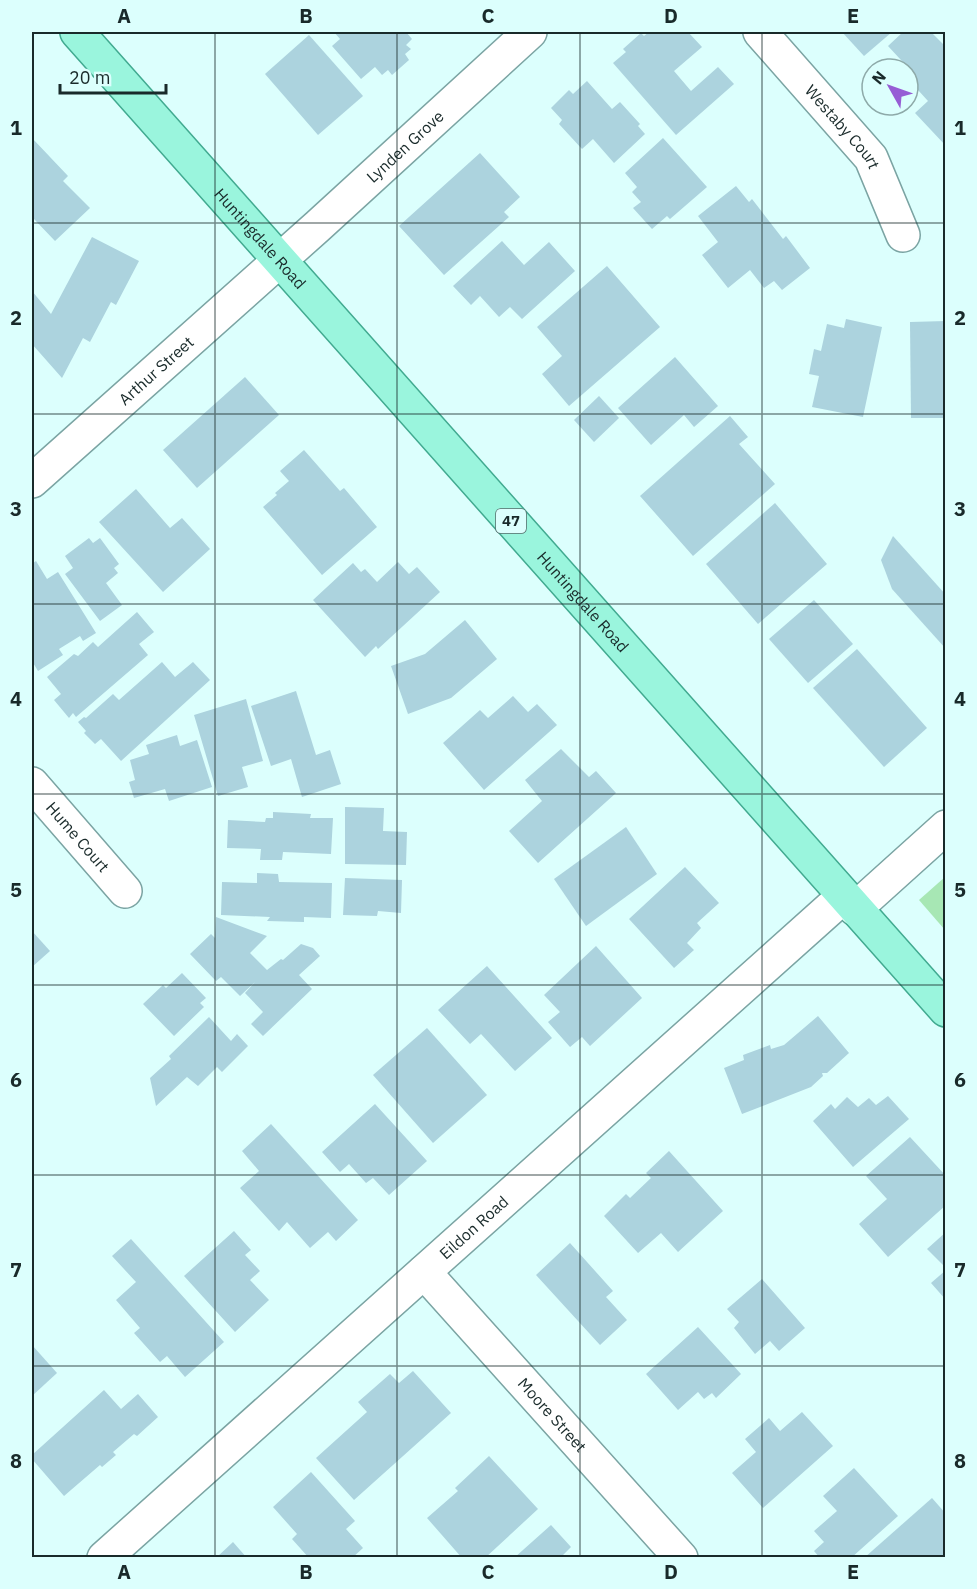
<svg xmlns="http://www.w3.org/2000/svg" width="977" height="1589" font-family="'IBM Plex Sans',sans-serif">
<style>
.green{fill:#a7e7b4}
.building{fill:#acd3de}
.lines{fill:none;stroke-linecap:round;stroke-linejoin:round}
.street-casing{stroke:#7ba4a3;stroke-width:36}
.primary-casing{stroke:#41aa90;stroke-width:36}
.street{stroke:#fff;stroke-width:33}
.primary{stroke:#9af5dd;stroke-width:33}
.grid{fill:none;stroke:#192a2a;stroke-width:1.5;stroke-opacity:0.55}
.labels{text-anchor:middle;stroke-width:4.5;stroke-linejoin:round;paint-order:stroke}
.shield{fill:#dcfffd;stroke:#546a69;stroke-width:1.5}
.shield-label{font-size:15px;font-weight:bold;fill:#192a2a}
.street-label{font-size:16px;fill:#192a2a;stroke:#dcfffd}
.neatline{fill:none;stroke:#192a2a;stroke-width:2}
.grid-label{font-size:20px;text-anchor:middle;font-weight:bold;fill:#192a2a}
</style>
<rect width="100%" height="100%" fill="#dcfffd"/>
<path class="green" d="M945 877V930L919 900Z"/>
<g class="building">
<path d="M334 32H406L412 39 406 45 411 49 405 54 409 60 392 75 388 70 382 75 375 67 361 79 332 46 340 39Z"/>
<path d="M649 32H688L702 47 674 71 691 91 718 67 734 84 676 135 613 63 626 52 623 49 641 33 644 36Z"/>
<path d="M842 32H892L864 56Z"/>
<path d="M903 32H931L946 47V146L915 113 928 101 908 79 913 73 888 46Z"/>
<path d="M309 35 363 96 318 135 265 74Z"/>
<path d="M587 81 612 109 620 102 640 124 638 126 645 134 614 163 593 139 582 149 559 124 562 120 551 108 569 90 573 94Z"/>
<path d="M32 138 68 176 63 181 90 208 55 241 34 219 32 221Z"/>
<path d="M663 138 707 187 670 219 667 216 652 229 633 208 641 202 632 192 637 187 625 173Z"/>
<path d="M480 153 520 197 504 212 509 217 444 275 399 226Z"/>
<path d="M736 186 749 202 752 199 783 239 786 236 810 268 782 290 774 281 764 288 750 270 728 288 702 255 718 242 698 216Z"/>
<path d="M92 237 139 261 116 305 111 302 90 342 83 338 62 378 32 344V291L51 314Z"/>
<path d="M502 241 524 265 549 242 575 271 522 319 510 307 499 317 480 296 471 305 453 286Z"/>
<path d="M607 266 660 327 569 406 542 374 562 356 537 327Z"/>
<path d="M846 319 882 327 863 417 812 407 819 376 809 374 814 349 821 351 827 324 844 328Z"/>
<path d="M946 321V418H911L910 322Z"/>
<path d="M675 357 718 406 694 427 684 415 651 445 618 408Z"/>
<path d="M245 377 279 415 197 488 163 450Z"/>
<path d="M599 396 619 418 594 442 574 420Z"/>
<path d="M730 416 748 437 739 444 775 484 693 556 640 496Z"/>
<path d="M304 450 340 491 344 488 377 527 322 575 263 507 277 495 275 493 289 481 280 471Z"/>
<path d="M136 489 170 528 182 518 210 549 163 592 99 522Z"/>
<path d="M775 503 827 564 758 624 706 564Z"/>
<path d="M893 536 946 595V649L892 589 881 560Z"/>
<path d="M89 538 93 543 100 538 119 564 114 568 118 573 106 583 122 605 100 621 65 574 73 568 65 556Z"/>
<path d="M36 561 47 579 58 572 96 633 83 641 80 636 59 649 63 655 38 671 32 661V564Z"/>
<path d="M398 562 409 574 417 567 440 592 378 649 376 646 365 657 313 600 353 563 361 572 365 569 377 582Z"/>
<path d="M814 600 853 644 808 683 769 639Z"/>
<path d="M137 612 154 632 139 644 148 655 76 717 73 713 69 718 54 700 61 694 47 677 74 654 78 656 93 642 98 647Z"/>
<path d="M465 620 497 659 451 698 408 714 391 666 425 654Z"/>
<path d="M857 649 927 728 884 767 813 688Z"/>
<path d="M162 662 175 677 193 662 210 680 121 761 101 739 95 744 84 733 86 731 78 722 84 717 86 718 113 694 119 700Z"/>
<path d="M296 691 316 755 330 750 341 784 302 797 291 759 271 766 251 706Z"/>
<path d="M513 696 528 712 537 704 557 725 484 790 443 743 480 710 488 718Z"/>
<path d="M246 699 263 761 242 767 248 787 218 796 194 715Z"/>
<path d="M177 735 180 746 197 740 212 787 169 801 165 789 134 798 129 782 135 780 130 760 149 754 146 745Z"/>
<path d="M561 749 589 777 596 771 616 793 538 863 509 831 542 801 525 780Z"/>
<path d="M345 807 384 808 383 831 407 832 406 865 345 864Z"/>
<path d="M273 812 311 814 310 818H333L331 854 283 852 282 860H260L261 849 227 848 228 820 265 822 266 818H273Z"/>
<path d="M626 827 657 874 586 926 554 879Z"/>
<path d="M685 867 719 903 697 923 701 928 687 943 694 950 674 968 629 919Z"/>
<path d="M257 873 278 874 279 882 332 883 331 918 304 917V922L267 921 270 917 221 915 222 882 257 883Z"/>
<path d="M345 878 402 880 401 913 378 911 377 916 343 915Z"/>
<path d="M216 917 267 936 250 953 267 970 281 959 283 960 301 944 313 948 320 956 299 975 312 989 263 1036 251 1024 263 1012 245 993 255 982 240 996 221 977 216 981 190 954 211 934 215 938Z"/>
<path d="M32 931 50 951 32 967Z"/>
<path d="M596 946 642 998 590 1046 582 1037 570 1047 548 1022 560 1012 544 995Z"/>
<path d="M487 966 552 1038 515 1071 481 1034 470 1044 438 1010Z"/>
<path d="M182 973 206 998 200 1003 204 1007 174 1036 143 1004 163 985 166 988Z"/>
<path d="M818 1016 849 1053 827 1073H822L823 1076 811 1087 742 1114 724 1068 744 1060 743 1055 770 1045 771 1049 784 1045Z"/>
<path d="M209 1017 231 1041 237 1034 248 1046 222 1072 217 1067 198 1086 187 1077 156 1106 150 1078 171 1059 169 1056Z"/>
<path d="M427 1028 487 1095 433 1143 373 1075Z"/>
<path d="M888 1096 909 1119 853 1167 813 1121 831 1104 835 1109 847 1097 858 1107 869 1098 876 1105Z"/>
<path d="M375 1104 427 1161 389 1195 373 1178 366 1183 349 1164 340 1172 322 1152Z"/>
<path d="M271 1124 358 1220 336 1241 328 1232 310 1248 287 1222 279 1231 240 1188 259 1171 242 1151Z"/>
<path d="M910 1137 946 1176V1205L888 1257 859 1224 887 1199 866 1176Z"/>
<path d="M669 1151 723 1211 678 1252 661 1233 638 1253 604 1216 626 1194 630 1198 651 1178 646 1173Z"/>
<path d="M234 1231 251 1250 245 1255 260 1271 250 1280 269 1300 235 1332 184 1276Z"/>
<path d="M946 1232V1268L927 1249Z"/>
<path d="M131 1239 224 1342 185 1377 167 1356 160 1362 134 1333 140 1328 116 1300 136 1282 112 1256Z"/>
<path d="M570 1243 613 1291 606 1297 627 1320 600 1345 536 1275Z"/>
<path d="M946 1270V1300L931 1283Z"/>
<path d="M762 1279 805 1328 779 1351 770 1341 755 1354 734 1328 739 1322 727 1309Z"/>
<path d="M698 1327 741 1374 716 1398 712 1393 704 1399 698 1392 678 1410 646 1374Z"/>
<path d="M32 1345 57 1373 32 1396Z"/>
<path d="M413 1371 451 1413 354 1500 316 1458 367 1412 358 1402 390 1374 399 1383Z"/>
<path d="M104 1390 121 1409 138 1394 158 1417 137 1436 134 1434 113 1452 116 1455 102 1467 100 1465 64 1496 32 1459V1455Z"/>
<path d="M802 1412 833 1446 763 1508 732 1473 756 1452 745 1439 769 1418 780 1431Z"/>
<path d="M489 1456 538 1509 485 1558H462L427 1518 458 1491 455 1488Z"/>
<path d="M854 1468 898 1516 851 1558H820L814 1551 824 1542 814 1531 837 1511 823 1496Z"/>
<path d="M311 1472 355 1521 346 1529 363 1548 352 1558H309L292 1539 297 1534 273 1507Z"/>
<path d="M932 1498 946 1514V1558H864Z"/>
<path d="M551 1525 571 1547 562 1556 563 1558H514Z"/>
<path d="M233 1542 247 1558H216Z"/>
</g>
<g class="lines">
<defs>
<g id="street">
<path id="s1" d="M760 32 871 158 903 235"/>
<path id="s2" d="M32 481 318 226 530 32"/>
<path id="s3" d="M32 784 125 891"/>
<path d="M855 909 946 827"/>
<path id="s4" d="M424 1272 681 1558"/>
<path id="s5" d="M104 1558 844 896"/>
</g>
<g id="primary">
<path id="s6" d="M77 32 946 1010"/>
</g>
</defs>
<use href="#street" class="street-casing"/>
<use href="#primary" class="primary-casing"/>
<use href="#street" class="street"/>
<use href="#primary" class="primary"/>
</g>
<path class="grid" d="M215 32V1558M397 32V1558M580 32V1558M762 32V1558M32 223H946M32 414H946M32 604H946M32 794H946M32 985H946M32 1175H946M32 1366H946"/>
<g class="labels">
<rect class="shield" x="496" y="509" width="30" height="24" rx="4.5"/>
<g class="shield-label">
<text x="511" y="526">47</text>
</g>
<g class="street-label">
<text dy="6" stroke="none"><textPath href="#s1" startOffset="126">Westaby Court</textPath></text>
<text dy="6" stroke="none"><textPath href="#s2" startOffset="501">Lynden Grove</textPath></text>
<text dy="6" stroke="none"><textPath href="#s6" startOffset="276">Huntingdale Road</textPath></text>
<text dy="6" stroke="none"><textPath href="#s2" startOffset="166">Arthur Street</textPath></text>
<text dy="6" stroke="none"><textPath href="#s6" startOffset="762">Huntingdale Road</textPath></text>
<text dy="6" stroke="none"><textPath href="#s3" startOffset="70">Hume Court</textPath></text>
<text dy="6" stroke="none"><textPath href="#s5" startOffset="496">Eildon Road</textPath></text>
<text dy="6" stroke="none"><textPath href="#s4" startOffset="192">Moore Street</textPath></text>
</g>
</g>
<rect width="977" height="1589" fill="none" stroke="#dcfffd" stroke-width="66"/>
<g transform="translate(890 87) rotate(310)"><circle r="28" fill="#dcfffd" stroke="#8eaaa9" stroke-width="1.5"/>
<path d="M0-4.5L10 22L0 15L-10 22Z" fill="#965dd5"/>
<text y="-9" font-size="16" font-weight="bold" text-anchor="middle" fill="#192a2a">N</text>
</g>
<path d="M60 84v9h106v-9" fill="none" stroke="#192a2a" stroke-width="3"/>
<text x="69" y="84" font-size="18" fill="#192a2a" stroke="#dcfffd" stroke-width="4.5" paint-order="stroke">20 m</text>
<rect x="33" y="33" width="911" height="1523" class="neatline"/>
<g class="grid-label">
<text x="124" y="23">A</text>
<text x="306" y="23">B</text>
<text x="488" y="23">C</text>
<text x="671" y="23">D</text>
<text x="853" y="23">E</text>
<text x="16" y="135">1</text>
<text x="960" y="135">1</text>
<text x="16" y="325">2</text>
<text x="960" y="325">2</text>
<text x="16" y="516">3</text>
<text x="960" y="516">3</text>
<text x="16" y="706">4</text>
<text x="960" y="706">4</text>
<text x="16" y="897">5</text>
<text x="960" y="897">5</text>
<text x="16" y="1087">6</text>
<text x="960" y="1087">6</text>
<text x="16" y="1277">7</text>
<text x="960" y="1277">7</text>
<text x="16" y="1468">8</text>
<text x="960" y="1468">8</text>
<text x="124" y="1579">A</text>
<text x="306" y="1579">B</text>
<text x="488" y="1579">C</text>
<text x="671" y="1579">D</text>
<text x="853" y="1579">E</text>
</g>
</svg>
